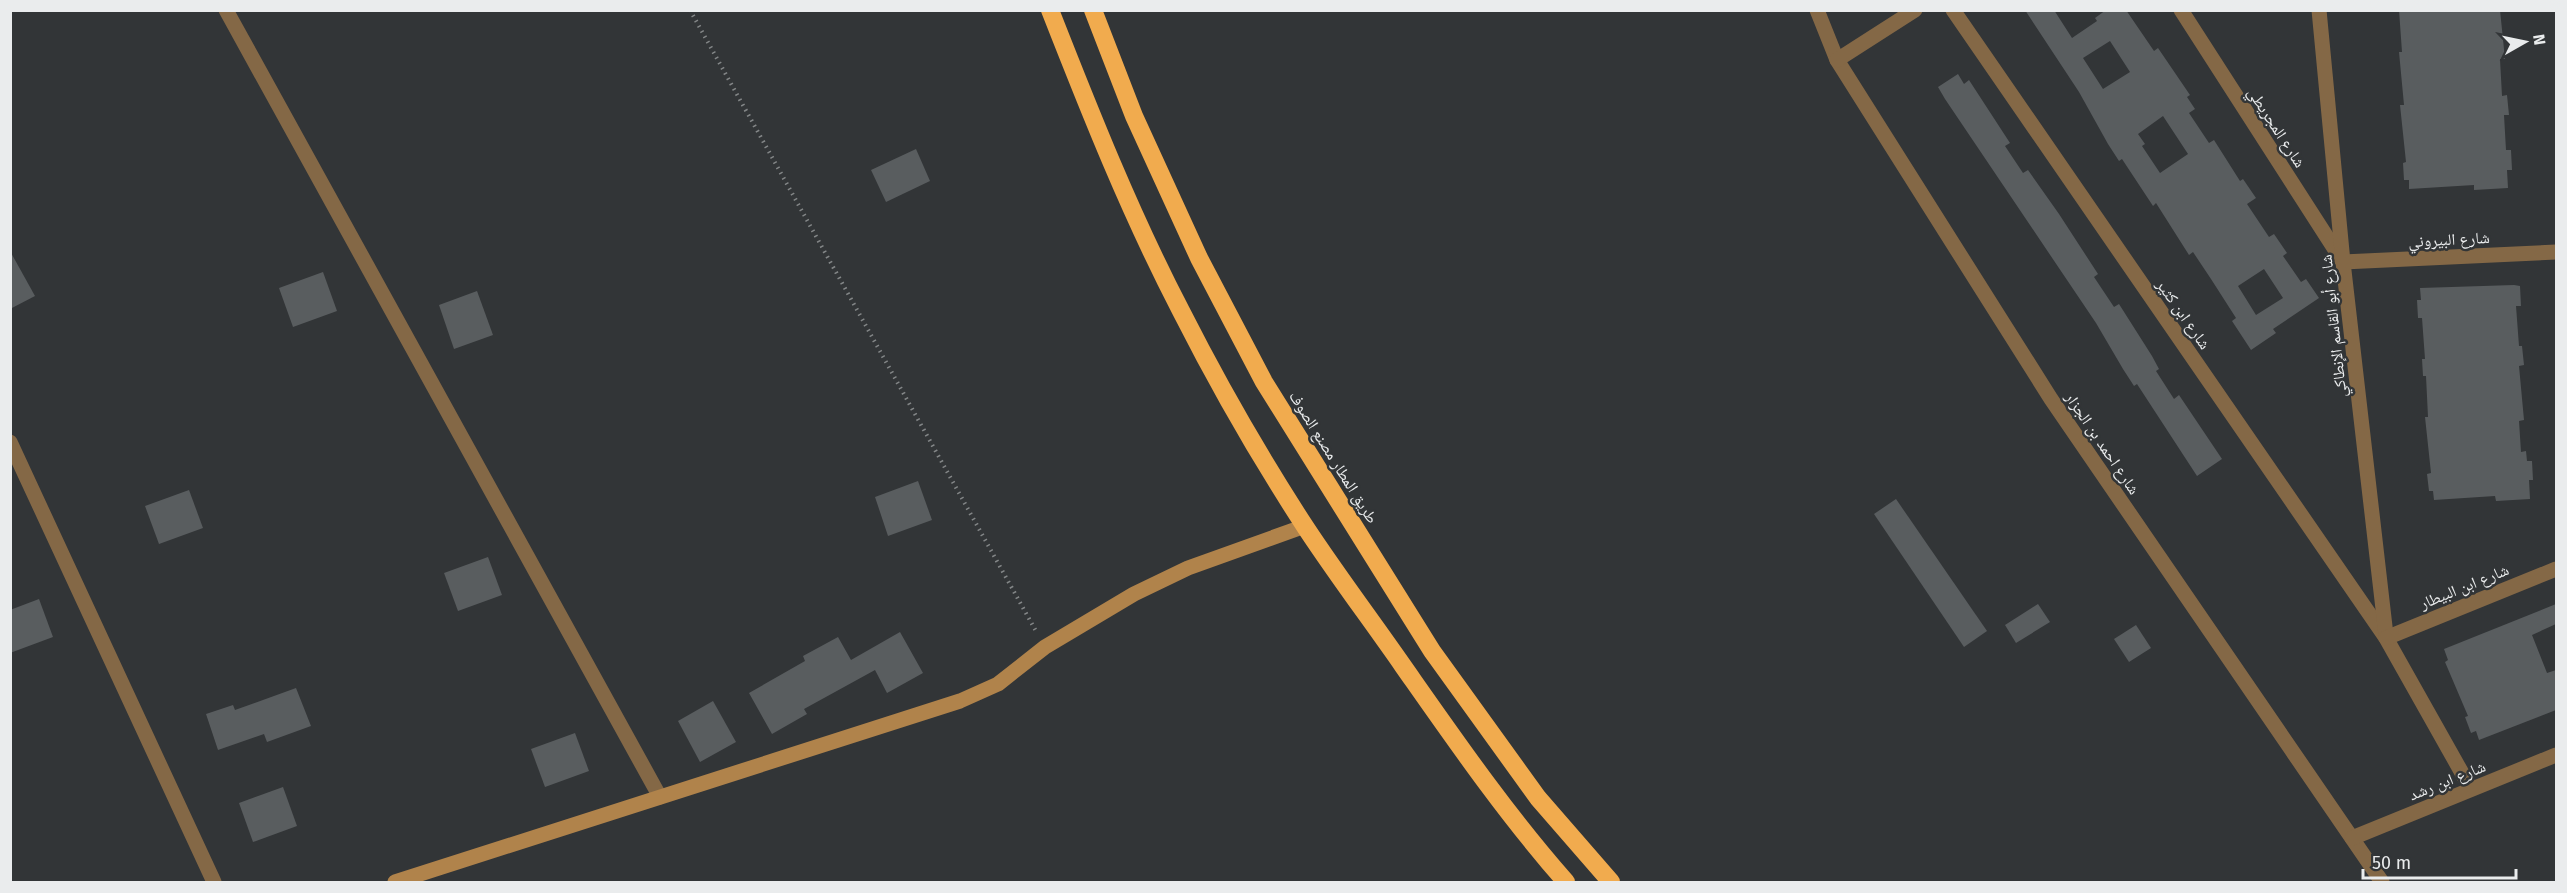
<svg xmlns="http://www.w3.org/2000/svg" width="2567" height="893" font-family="'Fira Sans','Noto Naskh Arabic',sans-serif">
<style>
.building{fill:#595d5f;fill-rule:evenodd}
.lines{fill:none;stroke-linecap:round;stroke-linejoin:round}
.path{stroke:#838687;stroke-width:4;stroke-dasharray:1.5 4.5;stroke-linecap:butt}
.street{stroke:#846846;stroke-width:15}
.secondary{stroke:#b0834b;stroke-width:15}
.highway{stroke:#f1ab4e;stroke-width:18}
.labels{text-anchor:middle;stroke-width:5;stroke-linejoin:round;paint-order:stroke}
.street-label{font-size:16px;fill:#eaeced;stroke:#323537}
</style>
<rect width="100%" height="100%" fill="#323537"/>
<g class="building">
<path d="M2025 10H2054L2072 38 2097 21 2095 18 2106 10H2126L2154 51 2158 48 2190 95 2187 97 2195 109 2189 113 2209 143 2214 140 2240 181 2243 179 2256 198 2247 204 2269 237 2274 234 2287 253 2283 256 2301 282 2306 279 2319 298 2273 329 2276 333 2251 350 2232 321 2236 318 2211 279 2193 252 2189 255 2156 203 2153 206 2122 159 2119 161 2108 144 2079 92ZM2110 41 2130 72 2103 89 2083 58ZM2163 116 2188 154 2160 173 2142 146 2145 144 2138 134ZM2264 269 2283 298 2256 315 2238 286Z"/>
<path d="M2399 10H2500L2505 59H2500L2502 96 2507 95 2509 115H2504L2506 150H2511L2512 170H2507L2508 188 2474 190V185L2409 189V180H2404L2403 163 2406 162 2400 105H2404L2399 52H2402Z"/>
<path d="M1958 74 1964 84 1969 80 2010 143 2005 146 2023 173 2028 170 2059 214 2098 274 2094 277 2114 307 2119 304 2152 356 2159 369 2156 371 2174 399 2179 395 2222 459 2197 476 2137 384 2134 386 2123 369 2096 323 1945 99 1938 87Z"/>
<path d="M916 149 930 181 886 202 871 170Z"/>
<path d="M10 251 35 296 10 309Z"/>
<path d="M323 272 337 311 293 327 279 288Z"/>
<path d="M2514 285 2520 286 2521 306H2516L2519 346H2522L2524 365 2519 366 2524 420 2519 421 2521 452 2526 451 2527 461H2532L2533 480H2529L2530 499 2496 501 2495 496 2434 500 2433 491H2429L2427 474 2431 473 2425 417H2428L2426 376H2423L2422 359H2425L2422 318H2418L2417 300H2421L2420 288Z"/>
<path d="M477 291 493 335 454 349 439 305Z"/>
<path d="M918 481 932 520 888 536 875 497Z"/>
<path d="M189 490 203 528 159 544 145 506Z"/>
<path d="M1896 499 1987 631 1964 647 1874 514Z"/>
<path d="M488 557 502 595 458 611 444 573Z"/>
<path d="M39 599 53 637 10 653V610Z"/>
<path d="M2038 604 2050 622 2016 643 2005 625Z"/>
<path d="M2556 604V624L2532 635 2547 673 2556 670V710L2479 740 2476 731 2471 733 2465 717 2468 716 2445 662 2448 660 2444 649Z"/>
<path d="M2136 625 2151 648 2129 662 2114 639Z"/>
<path d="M900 632 923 673 887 693 875 670 804 709 807 714 772 734 749 693 805 661 803 656 838 637 851 660Z"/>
<path d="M296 688 311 726 267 742 264 734 218 750 206 714 233 705 235 710Z"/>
<path d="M713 701 736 742 700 762 678 721Z"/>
<path d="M575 733 589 771 545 787 531 749Z"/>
<path d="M283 787 297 826 253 842 239 803Z"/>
</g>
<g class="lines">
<path class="path" d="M690 10 1037 633"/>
<g class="street">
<path d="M226 10 660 797"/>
<path d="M1817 10 1837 60 2051 399 2382 882"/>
<path d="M1953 10 2386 638 2471 789"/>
<path d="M2181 10 2343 262 2556 252"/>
<path d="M2319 10 2343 262 2386 635"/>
<path d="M1837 60 1915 10"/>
<path d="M10 442 214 882"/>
<path d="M2386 638 2556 569"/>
<path d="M2352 838 2556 755"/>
</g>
<path class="secondary" d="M395 882 960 701 998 684 1045 647 1134 594 1188 568 1305 526"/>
<g class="highway">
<path d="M1050 10C1090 112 1130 213 1181 311 1218 384 1261 459 1306 528 1337 575 1371 620 1403 666 1455 740 1506 814 1566 882"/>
<path d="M1093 10 1134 116 1199 258 1264 382 1432 651 1538 798 1611 882"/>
</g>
</g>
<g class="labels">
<g class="street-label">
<text transform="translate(2277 127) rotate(57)" y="6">شارع المجريطي</text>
<text transform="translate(2449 239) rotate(-3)" y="6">شارع البيروني</text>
<text transform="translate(2184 314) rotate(55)" y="6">شارع ابن كثير</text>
<text transform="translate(2333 326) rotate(-96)" y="6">شارع أبو القاسم الإنطاكي</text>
<text transform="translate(2103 443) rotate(56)" y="6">شارع احمد بن الجزار</text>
<text transform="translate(1334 457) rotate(58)" y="6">طريق المطار مصنع الصوف</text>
<text transform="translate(2464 586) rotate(-22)" y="6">شارع ابن البيطار</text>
<text transform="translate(2447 780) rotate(-22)" y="6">شارع ابن رشد</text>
</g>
</g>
<rect width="2567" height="893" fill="none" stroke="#eaeced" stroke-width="24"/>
<g transform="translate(2525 42) rotate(81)" stroke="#323537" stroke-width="4.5" paint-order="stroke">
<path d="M0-4.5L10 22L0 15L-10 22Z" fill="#eaeced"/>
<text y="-9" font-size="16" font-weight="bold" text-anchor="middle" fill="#eaeced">N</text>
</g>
<path d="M2363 869v9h153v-9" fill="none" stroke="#eaeced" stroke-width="3"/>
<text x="2372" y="869" font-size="18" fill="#eaeced" stroke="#323537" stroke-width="4.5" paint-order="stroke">50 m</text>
</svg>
